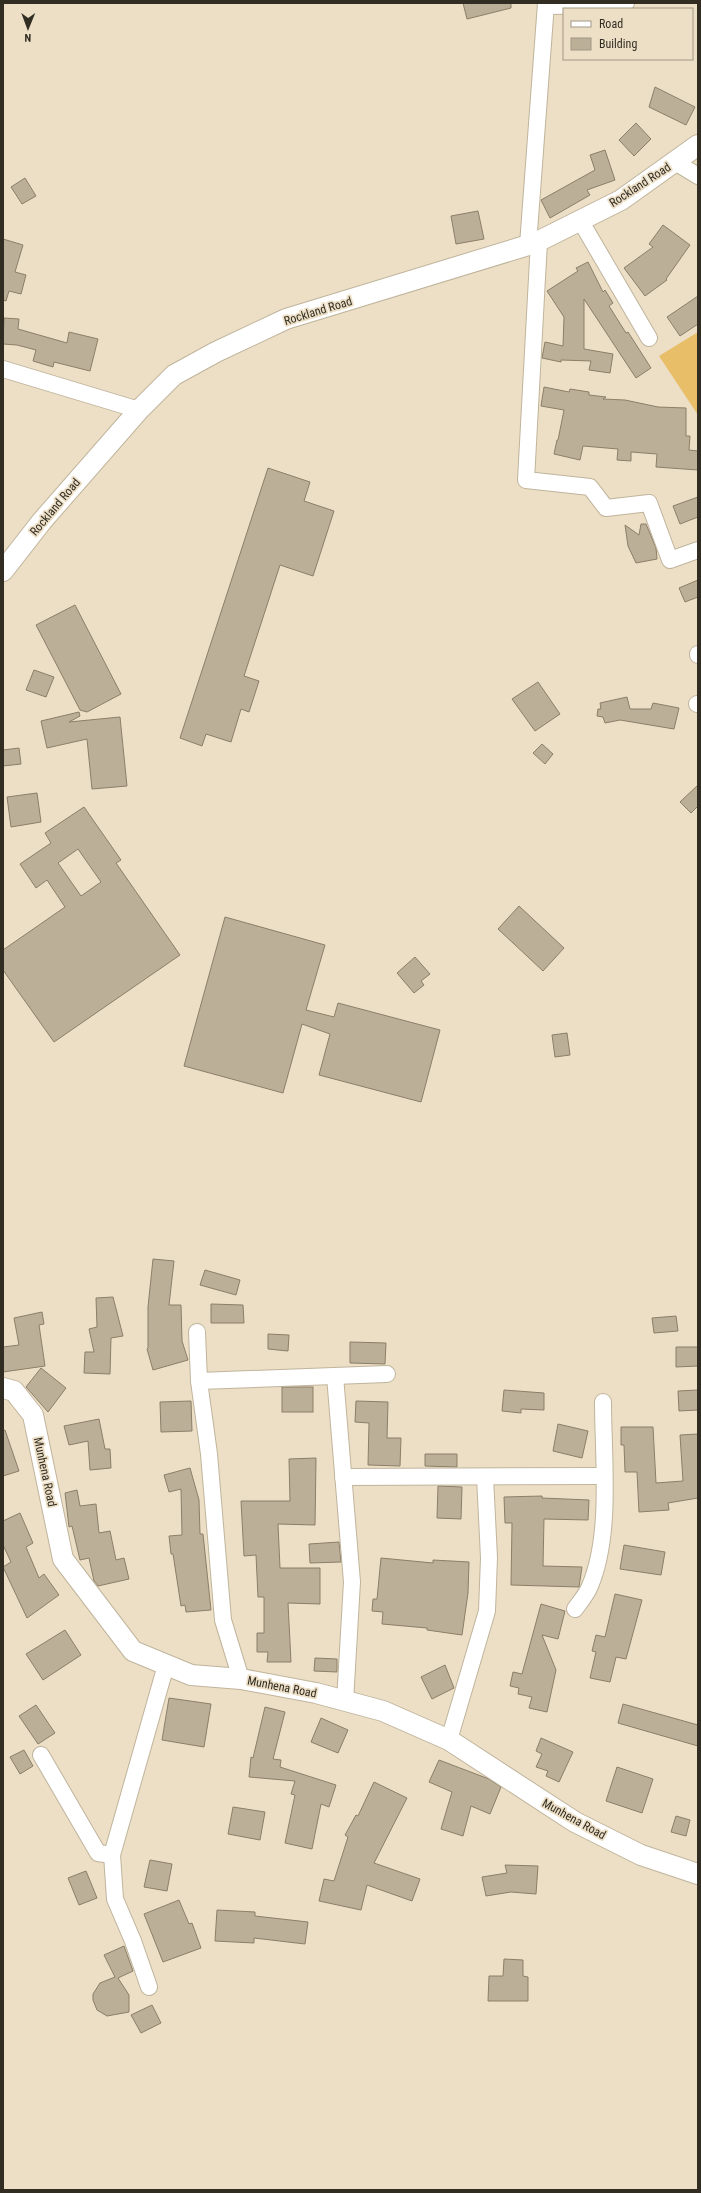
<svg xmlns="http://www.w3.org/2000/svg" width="701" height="2193" font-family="'Roboto Condensed',sans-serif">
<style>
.green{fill:#e8be68}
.building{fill:#bbaf98;stroke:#8b7f69;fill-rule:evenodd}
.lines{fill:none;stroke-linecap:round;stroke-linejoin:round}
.minor-casing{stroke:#c0b49c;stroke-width:18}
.tertiary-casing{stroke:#c0b49c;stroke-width:22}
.minor{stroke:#fff;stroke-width:16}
.tertiary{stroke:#fff;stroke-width:20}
.labels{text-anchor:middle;stroke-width:3.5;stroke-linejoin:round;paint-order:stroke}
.street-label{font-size:12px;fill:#322d23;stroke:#ecdfc6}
</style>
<rect width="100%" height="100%" fill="#ecdfc6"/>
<path class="green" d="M698 332V415L659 356Z"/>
<g class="building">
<path d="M463 3H511V8L467 19Z"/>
<path d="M655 87 695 107 686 125 649 107Z"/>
<path d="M636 123 651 139 634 156 619 140Z"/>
<path d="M605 150 615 180 587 190 590 195 550 218 541 200 595 170 590 155Z"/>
<path d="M25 178 36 196 22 204 11 187Z"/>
<path d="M478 211 484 239 456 244 451 216Z"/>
<path d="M663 225 690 245 666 279 667 280 645 296 624 268 653 247 649 244Z"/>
<path d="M3 239 23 245 15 272 26 275 21 294 9 291 6 301 3 300Z"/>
<path d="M588 262 603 292 605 290 613 303 609 306 626 333 628 332 651 368 636 378 584 299V349L613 354 610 373 589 370 591 361 561 360V362L542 358 545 342 563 346 564 317 547 291 578 271 576 268Z"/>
<path d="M698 296V324L680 336 667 317Z"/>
<path d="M4 318 19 319 18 329 67 343 69 332 98 339 90 371 54 362 53 367 33 361 36 350 17 345 3 344Z"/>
<path d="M544 387 569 392 570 389 589 392V395L606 397 603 399 625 400 658 407 686 408V436H690L689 450 698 451V470L656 467 657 454 631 452V461L617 460 618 449 583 446 580 460 554 454 557 440H558L564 410 541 406Z"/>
<path d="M268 468 310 482 304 501 334 511 313 576 280 565 244 676 259 681 249 712 241 709 231 742 206 734 202 746 180 738Z"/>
<path d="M698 497V517L680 524 673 506Z"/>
<path d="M641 524H646L656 548 657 559 636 563 628 546 625 525 639 535Z"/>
<path d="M698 580V597L685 602 679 588Z"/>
<path d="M75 605 121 694 87 712 80 710 36 625Z"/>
<path d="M34 670 54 677 46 697 26 690Z"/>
<path d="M538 682 560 714 535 731 512 699Z"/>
<path d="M627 697 630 709H651L653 703 679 708 674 729 620 720 605 723 603 717 597 716 598 709H601L600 703Z"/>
<path d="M79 712 80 716 69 722 120 717 127 786 92 789 87 739 47 748 41 721Z"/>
<path d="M542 744 553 754 545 764 533 753Z"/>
<path d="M19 748 21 764 3 766V750Z"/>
<path d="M698 785V806L691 813 680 802Z"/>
<path d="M37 793 41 822 11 827 7 797Z"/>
<path d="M84 807 121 860 116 863 180 955 54 1042 3 970V950L65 907 47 880 36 888 20 864 51 843 45 833ZM78 849 101 882 81 896 58 863Z"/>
<path d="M519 906 564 948 543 971 498 929Z"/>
<path d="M225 917 325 945 306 1010 334 1017 338 1003 440 1030 421 1102 319 1075 330 1034 302 1024 283 1093 184 1066Z"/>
<path d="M415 957 430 974 421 981 424 985 414 993 397 973Z"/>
<path d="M567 1033 570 1055 555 1057 552 1035Z"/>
<path d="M153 1259 174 1261 169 1305H181L182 1341 188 1360 153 1370 147 1349 148 1348V1307Z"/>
<path d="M205 1270 240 1280 236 1295 200 1285Z"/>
<path d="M113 1297 123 1336 111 1338 110 1374 84 1373 85 1352H94L89 1329 97 1327 96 1298Z"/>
<path d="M211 1304 243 1305 244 1323H211Z"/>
<path d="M42 1312 44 1324 39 1325 45 1366 3 1372V1347L19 1345 14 1318Z"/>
<path d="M676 1316 678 1331 654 1333 652 1318Z"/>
<path d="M268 1334 289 1335 288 1351 268 1349Z"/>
<path d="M350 1342 386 1343 385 1364 350 1363Z"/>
<path d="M676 1347H698V1366L676 1367Z"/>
<path d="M41 1368 66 1388 48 1412 26 1387Z"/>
<rect x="282" y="1387" width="31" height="25"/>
<path d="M504 1390 544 1393V1410L521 1409V1413L502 1411Z"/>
<path d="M698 1390V1410L679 1411 678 1391Z"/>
<path d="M191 1401 192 1431 161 1432 160 1402Z"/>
<path d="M356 1401 388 1402 387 1438H401L400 1466 368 1465 369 1423 355 1422Z"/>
<path d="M99 1419 105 1449H110L111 1468 90 1470 88 1441 69 1445 64 1426Z"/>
<path d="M558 1424 588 1431 582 1458 553 1451Z"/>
<path d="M621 1427H653L656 1483 683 1481 680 1435 698 1434V1498L668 1503 669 1510 639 1512 637 1472H625L624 1445H621Z"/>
<path d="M5 1430 19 1471 3 1476V1431Z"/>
<path d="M425 1454H457V1467L425 1466Z"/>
<path d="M316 1458 315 1525 278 1524 280 1568H320V1604L288 1603 291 1662H267L268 1652H257V1633H264V1597H258L256 1555 244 1556 241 1501H290L289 1459Z"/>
<path d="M190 1468 199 1500 200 1534H203L211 1610 186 1612 185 1605 181 1606 173 1554H171L169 1536 182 1535 181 1489 169 1492 164 1475Z"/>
<path d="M438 1486 462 1487 461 1519 437 1518Z"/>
<path d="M77 1490 80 1506 96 1504 99 1533 110 1531 116 1560 124 1558 129 1579 98 1586 94 1581 89 1558 80 1560 72 1526 69 1527 65 1493Z"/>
<path d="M542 1496V1498L589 1500 588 1520 544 1519 543 1566 582 1567 579 1587 511 1585 512 1523H505L504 1497Z"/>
<path d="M20 1513 33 1543 26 1547 39 1578 44 1574 59 1595 27 1618 3 1567 11 1562 3 1545V1521Z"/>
<path d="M339 1542 341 1562 310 1563 309 1544Z"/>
<path d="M624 1545 665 1552 661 1575 620 1569Z"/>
<path d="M381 1558 433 1563V1560L469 1562 468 1593 462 1635 427 1630V1628L382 1624 383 1612 372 1611 373 1599H377Z"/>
<path d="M615 1594 642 1600 626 1659 616 1657 610 1682 590 1678 596 1652 592 1651 596 1635 605 1637Z"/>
<path d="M541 1604 565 1611 558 1639 542 1635 556 1670 547 1712 529 1708 532 1697 518 1694 519 1688 510 1686 513 1672 522 1674Z"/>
<path d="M65 1630 81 1655 43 1680 26 1654Z"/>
<path d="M315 1658 337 1659V1672L314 1671Z"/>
<path d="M445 1665 454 1688 432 1699 421 1677Z"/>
<path d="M169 1698 211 1704 204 1747 162 1740Z"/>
<path d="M623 1704 698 1725V1746L618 1723Z"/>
<path d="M36 1705 55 1733 38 1744 19 1716Z"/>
<path d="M265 1707 285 1712 273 1759 281 1760 280 1767 336 1785 329 1807 321 1804 312 1849 285 1843 295 1795 291 1794 295 1781 249 1777 251 1757 253 1758Z"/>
<path d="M321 1718 348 1730 338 1753 311 1742Z"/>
<path d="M541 1738 573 1752 559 1782 546 1776 548 1771 536 1767 542 1754 536 1751Z"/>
<path d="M24 1750 33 1766 20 1774 10 1757Z"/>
<path d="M439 1760 489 1779 501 1787 490 1814 471 1806 463 1836 441 1829 452 1792 429 1782Z"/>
<path d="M617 1767 653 1779 642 1813 606 1801Z"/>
<path d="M374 1782 407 1798 374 1863 420 1879 412 1901 367 1885 361 1910 319 1901 324 1879 334 1881 348 1837 345 1835 356 1815 358 1816Z"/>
<path d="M233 1807 265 1812 260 1840 228 1834Z"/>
<path d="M676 1816 690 1820 686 1836 671 1832Z"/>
<path d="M150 1860 172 1864 167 1891 144 1887Z"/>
<path d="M505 1865 538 1866 536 1894 511 1892 486 1896 482 1877 507 1873Z"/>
<path d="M86 1871 97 1898 79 1905 68 1878Z"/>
<path d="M179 1900 189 1924 192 1923 201 1948 163 1962 144 1914Z"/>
<path d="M217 1910 255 1912V1916L308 1922 305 1944 254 1938V1943L215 1941Z"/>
<path d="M124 1946 133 1971 118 1978 129 1995V2012L107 2016 97 2010 93 2000V1994L100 1983 115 1977 104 1955Z"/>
<path d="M504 1959 523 1960V1976L528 1977V2001H488L489 1976H503Z"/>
<path d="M152 2005 161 2023 141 2033 131 2015Z"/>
</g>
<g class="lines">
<defs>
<g id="minor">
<path d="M546 6 623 5 626 3"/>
<path d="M675 162 698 176"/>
<path d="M580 220 649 338"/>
<path d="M539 241 526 480 590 487 606 508 649 503 670 560 698 550"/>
<path d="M528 245 546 3"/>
<path d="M3 369 139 410"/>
<path d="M698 654V655"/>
<path d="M697 704H698"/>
<path d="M197 1332 199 1381 209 1454 223 1620 241 1679"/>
<path d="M335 1376 352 1582 345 1701"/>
<path d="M199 1381 387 1374"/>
<path d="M343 1477 603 1476"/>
<path d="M575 1609C580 1602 587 1594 590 1586 612 1534 603 1458 603 1402"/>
<path d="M449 1740 487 1611 489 1558 485 1477"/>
<path d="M41 1755 98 1853 112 1855 115 1899 133 1941 149 1987"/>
<path d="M112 1855 166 1665"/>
</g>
<g id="tertiary">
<path d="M3 571 42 521 139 410 174 375 216 352 286 319 535 243 621 200 698 145"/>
<path d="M3 1388 14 1391 33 1415 63 1559 133 1651 191 1675 241 1679 316 1693 383 1711 449 1740 575 1822 641 1855 698 1874"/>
</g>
</defs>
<use href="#minor" class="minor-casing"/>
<use href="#tertiary" class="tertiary-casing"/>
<use href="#minor" class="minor"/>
<use href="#tertiary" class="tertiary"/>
</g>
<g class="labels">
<g class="street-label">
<text transform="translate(640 185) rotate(-33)" y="4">Rockland Road</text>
<text transform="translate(318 311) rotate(-17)" y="4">Rockland Road</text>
<text transform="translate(55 507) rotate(-50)" y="4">Rockland Road</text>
<text transform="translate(45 1472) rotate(78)" y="4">Munhena Road</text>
<text transform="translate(282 1687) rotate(11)" y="4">Munhena Road</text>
<text transform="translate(574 1819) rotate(29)" y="4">Munhena Road</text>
</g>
</g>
<rect width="701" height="2193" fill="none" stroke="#322d23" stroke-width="8"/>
<rect x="563" y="8" width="130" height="52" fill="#ecdfc6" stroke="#a29885"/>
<rect x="571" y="21" width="20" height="6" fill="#ffffff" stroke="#a29885"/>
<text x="599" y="28" font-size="12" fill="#322d23">Road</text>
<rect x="571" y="38" width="20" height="12" fill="#bbaf98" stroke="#a29885"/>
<text x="599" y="48" font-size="12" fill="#322d23">Building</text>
<g transform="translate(28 28) rotate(181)" stroke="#ecdfc6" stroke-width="3" paint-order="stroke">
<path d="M0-3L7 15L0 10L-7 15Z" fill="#322d23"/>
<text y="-6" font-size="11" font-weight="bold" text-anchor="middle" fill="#322d23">N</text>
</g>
</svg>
